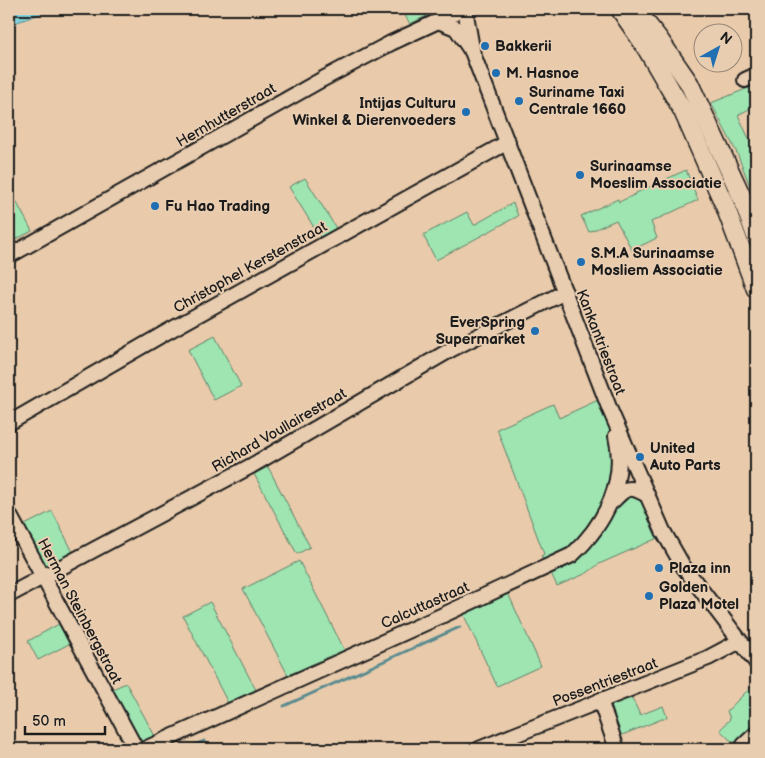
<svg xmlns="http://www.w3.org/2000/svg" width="765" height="758" font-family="'Balsamiq Sans',sans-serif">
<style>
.green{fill:#9ee5b2;stroke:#5d8067}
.water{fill:#82d3dc;stroke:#598a8f}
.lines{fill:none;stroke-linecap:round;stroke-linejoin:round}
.stream{stroke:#598a8f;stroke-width:3}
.minor-casing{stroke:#1c1c1c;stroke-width:18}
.major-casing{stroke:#1c1c1c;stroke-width:21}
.minor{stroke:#e9cdb0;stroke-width:14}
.major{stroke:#e9cdb0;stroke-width:18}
.poi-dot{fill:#1f6fb2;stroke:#e9cdb0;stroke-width:2}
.labels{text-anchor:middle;stroke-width:4;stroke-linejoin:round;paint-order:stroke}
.poi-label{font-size:15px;font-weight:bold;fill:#1c1c1c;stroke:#e9cdb0;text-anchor:start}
.street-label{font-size:15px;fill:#1c1c1c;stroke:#e9cdb0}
</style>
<rect width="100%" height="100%" fill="#e9cbab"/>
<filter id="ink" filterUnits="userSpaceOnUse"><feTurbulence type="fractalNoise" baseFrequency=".02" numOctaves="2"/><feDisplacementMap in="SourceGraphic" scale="10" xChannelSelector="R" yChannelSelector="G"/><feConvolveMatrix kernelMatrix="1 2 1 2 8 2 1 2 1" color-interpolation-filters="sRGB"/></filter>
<g filter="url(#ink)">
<g class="green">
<path d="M401 9H441L410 24Z"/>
<path d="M756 85V120L751 108 738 115 750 141 756 138V201L737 153 711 103Z"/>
<path d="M686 170 698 200 651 222 657 238 632 250 616 220 589 232 581 216 618 199 619 202 636 194V193Z"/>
<path d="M305 178 339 233 323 242 289 187Z"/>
<path d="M9 188 32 231 11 242 9 239Z"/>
<path d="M513 203 518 216 436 260 423 235 467 212 474 225Z"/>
<path d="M215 336 241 386 214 400 188 350Z"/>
<path d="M598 400 614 440 611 486 592 527 568 550 546 564 541 556 544 554 497 429 553 404 559 418Z"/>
<path d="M268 467 310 547 297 554 254 474Z"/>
<path d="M628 494H639L647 506 660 537 599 564 587 573 557 586 551 573C563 567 577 561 587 551 603 534 611 510 628 494Z"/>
<path d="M52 511 76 558 48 572 19 528Z"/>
<path d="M299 561 346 653 290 679 243 589Z"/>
<path d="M507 591 541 666 497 686 462 611Z"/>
<path d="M210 602 257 692 229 705 183 616Z"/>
<path d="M59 624 69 644 38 660 28 641Z"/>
<path d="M126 683 156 738 139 745 108 691Z"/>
<path d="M755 683 756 685V732L742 744 730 740 720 730 730 719 727 711Z"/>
<path d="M632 698 640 715 663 706 667 717 617 737 609 709 614 704Z"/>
</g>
<path class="water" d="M9 9H54L9 25Z"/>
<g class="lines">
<g class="stream">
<path d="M284 706 460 627"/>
<path d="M186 749 204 741"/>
</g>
<defs>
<g id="minor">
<path d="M465 9 473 54 610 410 663 531 683 566 756 662"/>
<path d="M438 21 456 28 470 49"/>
<path d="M745 80 756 75"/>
<path d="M9 256 321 80 391 43 464 9"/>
<path d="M9 423 165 333 508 142"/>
<path d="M613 501C625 488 629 485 645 494"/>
<path d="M9 514 136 749"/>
<path d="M9 595 251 466 452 349 565 292"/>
<path d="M600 700 617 749"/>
<path d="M145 749 441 616 572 555C605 524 627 482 616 436"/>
<path d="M479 749 708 658 740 641"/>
<path d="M743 749 744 745 756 734"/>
</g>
<g id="major">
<path d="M620 9 644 44 683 111 725 206 756 289"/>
<path d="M635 9 658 38 689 83 741 195 756 236"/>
</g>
</defs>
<use href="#minor" class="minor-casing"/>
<use href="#major" class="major-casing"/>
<use href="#minor" class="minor"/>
<use href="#major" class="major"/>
</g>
</g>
<g class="poi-dot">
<circle cx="485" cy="46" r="5"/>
<circle cx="496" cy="73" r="5"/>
<circle cx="519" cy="101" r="5"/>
<circle cx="466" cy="112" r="5"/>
<circle cx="580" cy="175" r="5"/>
<circle cx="155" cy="206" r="5"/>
<circle cx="581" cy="262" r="5"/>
<circle cx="535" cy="331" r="5"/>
<circle cx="640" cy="457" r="5"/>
<circle cx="659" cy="568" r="5"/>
<circle cx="649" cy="596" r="5"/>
</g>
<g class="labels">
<g class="poi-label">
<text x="495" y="51">Bakkerii</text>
<text x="506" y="78">M. Hasnoe</text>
<text x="529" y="97">Suriname Taxi<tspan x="529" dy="17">Centrale 1660</tspan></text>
<text x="456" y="108" text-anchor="end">Intijas Culturu<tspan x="456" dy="17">Winkel &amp; Dierenvoeders</tspan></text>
<text x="590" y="171">Surinaamse<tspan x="590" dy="17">Moeslim Associatie</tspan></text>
<text x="165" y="211">Fu Hao Trading</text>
<text x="591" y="258">S.M.A Surinaamse<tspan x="591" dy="17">Mosliem Associatie</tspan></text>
<text x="525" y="327" text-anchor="end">EverSpring<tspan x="525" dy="17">Supermarket</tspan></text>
<text x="650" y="453">United<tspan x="650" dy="17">Auto Parts</tspan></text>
<text x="669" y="573">Plaza inn</text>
<text x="659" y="592">Golden<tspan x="659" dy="17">Plaza Motel</tspan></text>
</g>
<g class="street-label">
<text transform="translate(226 115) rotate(-30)" y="5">Hernhutterstraat</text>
<text transform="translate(250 267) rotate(-29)" y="5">Christophel Kerstenstraat</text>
<text transform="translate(601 342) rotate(69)" y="5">Kankantriestraat</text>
<text transform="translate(279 430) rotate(-30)" y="5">Richard Voullairestraat</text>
<text transform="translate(425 605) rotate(-24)" y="5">Calcuttastraat</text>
<text transform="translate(80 611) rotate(62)" y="5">Herman Steinbergstraat</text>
<text transform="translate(605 682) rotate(-21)" y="5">Possentriestraat</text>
</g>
</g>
<rect width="765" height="758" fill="none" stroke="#e9cdb0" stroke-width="30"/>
<rect x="15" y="15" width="735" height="728" fill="none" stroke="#1c1c1c" stroke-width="2" filter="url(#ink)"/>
<g transform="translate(718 48) rotate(39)"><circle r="24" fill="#e9cdb0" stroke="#978675"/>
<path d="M0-4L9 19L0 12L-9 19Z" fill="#1f6fb2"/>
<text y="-8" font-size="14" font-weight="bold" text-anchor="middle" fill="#1c1c1c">N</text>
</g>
<path d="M25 726v8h80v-8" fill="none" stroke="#1c1c1c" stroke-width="2.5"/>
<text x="32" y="726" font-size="15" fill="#1c1c1c" stroke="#e9cdb0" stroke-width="4" paint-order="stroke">50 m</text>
</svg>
